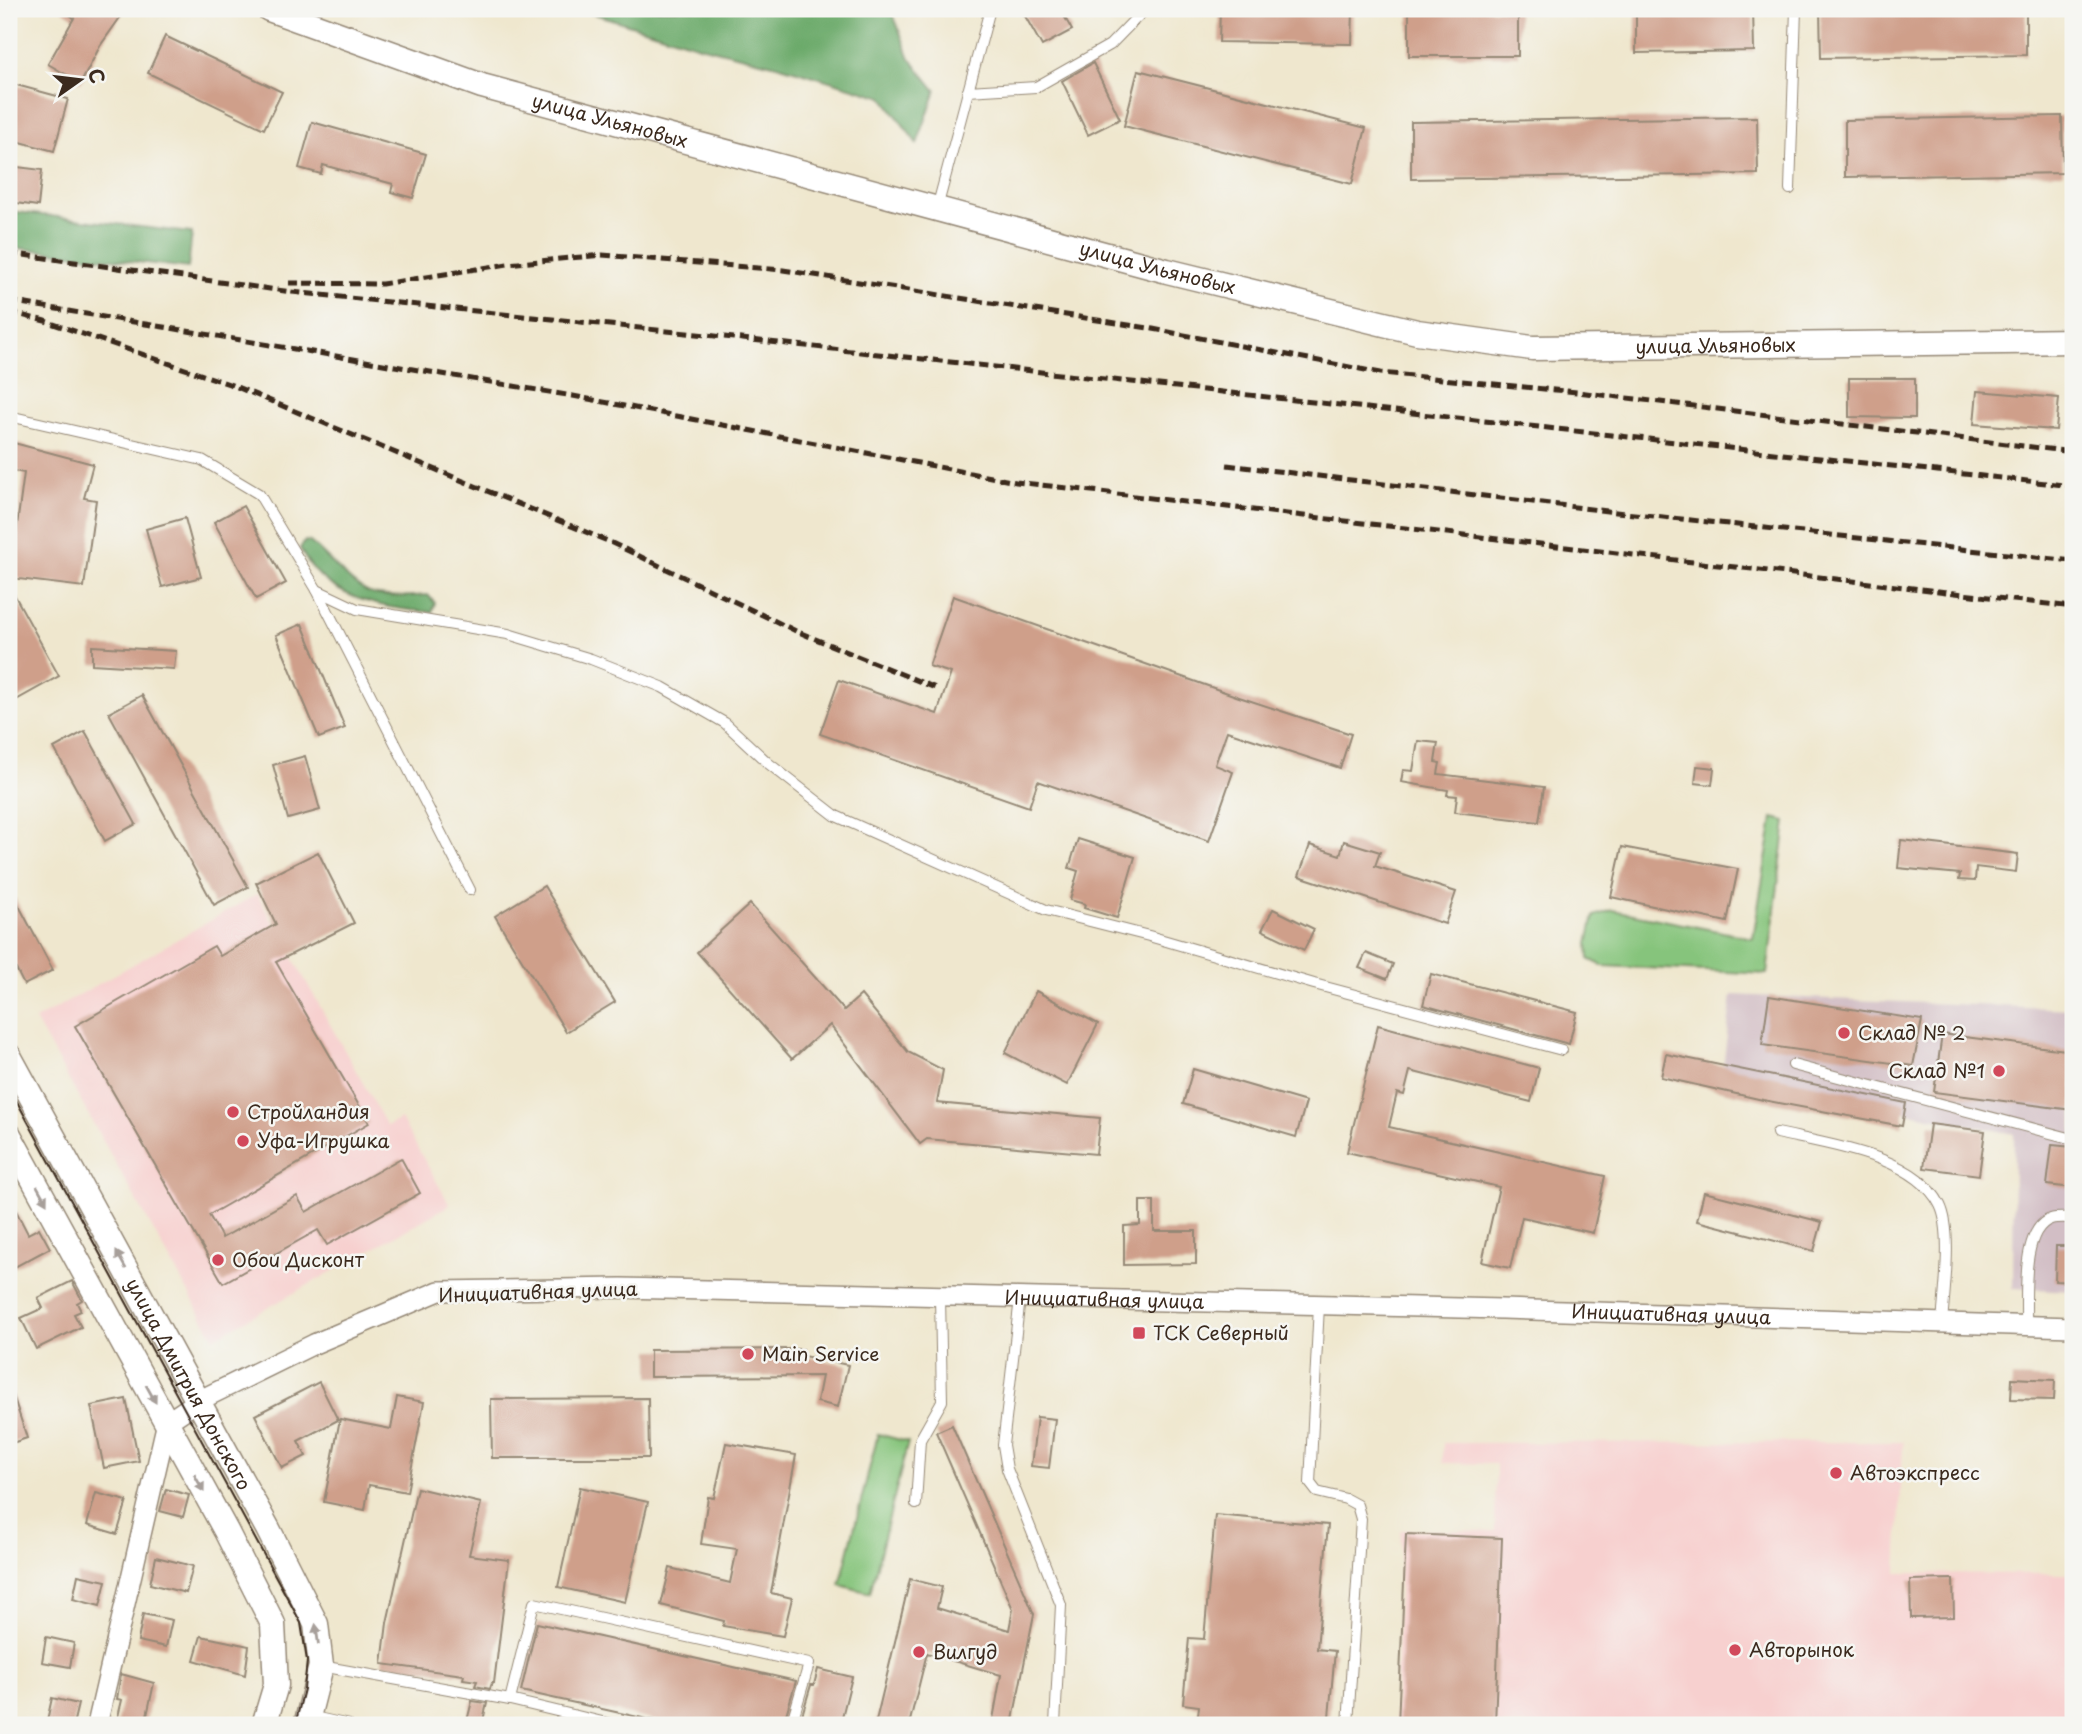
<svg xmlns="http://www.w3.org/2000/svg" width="2082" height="1734" font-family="'Playpen Sans',sans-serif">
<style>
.built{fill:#f7d0cf}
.industrial{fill:#d2bec5}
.green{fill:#86c47b;stroke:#60774c;stroke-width:2}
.forest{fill:#6caa6b;stroke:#546a44;stroke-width:2}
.building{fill:#cf9f8a}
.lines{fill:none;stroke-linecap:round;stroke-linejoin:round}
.service-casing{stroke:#958876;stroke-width:12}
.minor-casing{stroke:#958876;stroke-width:22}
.tertiary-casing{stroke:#958876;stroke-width:27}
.service{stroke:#fff;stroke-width:10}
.minor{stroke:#fff;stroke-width:19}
.tertiary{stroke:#fff;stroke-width:24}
.tram{stroke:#3b2a1e;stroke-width:2}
.rail{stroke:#3b2a1e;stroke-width:5;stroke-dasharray:10 5;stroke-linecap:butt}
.oneway{fill:#a79f9a}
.poi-dot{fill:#d1495b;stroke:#f6f6f2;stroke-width:2.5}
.labels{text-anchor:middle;stroke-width:5;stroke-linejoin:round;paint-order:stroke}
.street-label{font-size:19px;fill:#3b2a1e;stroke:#f6f6f2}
.poi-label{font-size:19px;fill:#3b2a1e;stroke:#f6f6f2;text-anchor:start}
</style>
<rect width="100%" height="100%" fill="#f6f6f2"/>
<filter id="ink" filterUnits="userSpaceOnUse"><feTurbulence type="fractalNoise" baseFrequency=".0143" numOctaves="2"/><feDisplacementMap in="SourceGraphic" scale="14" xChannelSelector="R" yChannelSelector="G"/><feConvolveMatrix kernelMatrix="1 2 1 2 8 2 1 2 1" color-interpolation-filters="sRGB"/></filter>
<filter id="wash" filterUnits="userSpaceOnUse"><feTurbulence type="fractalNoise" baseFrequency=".00686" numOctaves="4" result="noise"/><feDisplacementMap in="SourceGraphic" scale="28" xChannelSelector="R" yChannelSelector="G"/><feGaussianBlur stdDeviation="1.57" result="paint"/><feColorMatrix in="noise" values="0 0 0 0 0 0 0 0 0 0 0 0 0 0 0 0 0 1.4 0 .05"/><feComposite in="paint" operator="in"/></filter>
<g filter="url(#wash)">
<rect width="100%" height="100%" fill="#efe7ce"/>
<g class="built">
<path d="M257 894 387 1126 401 1119 450 1205 214 1338 35 1020Z"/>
<path d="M1903 1442 1897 1573 2073 1574V1725H1395L1401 1530 1495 1531 1496 1464 1443 1463V1443Z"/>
</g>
<path class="industrial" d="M1732 995 2073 1009V1291L2013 1288 2014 1134 1722 1075Z"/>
<g class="green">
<path d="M1773 818 1786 821 1767 974 1603 966 1589 959 1588 943 1594 916 1613 910 1753 938Z"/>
<path d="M878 1434 908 1442 870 1593 840 1585Z"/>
</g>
<g class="forest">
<path d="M578 9H891L910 58 936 91 917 144 883 97 777 65 703 47Z"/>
<path d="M9 211 192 233 188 268 9 247Z"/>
<path d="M305 541 310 542C327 555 353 589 373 594 391 598 410 596 428 595L435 603 432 612C382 609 322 598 300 548Z"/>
</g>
<g id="blocks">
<g class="building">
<path d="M61 9H126L100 46 81 83 48 64 74 18Z"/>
<path d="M1021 9H1060L1072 30 1042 46Z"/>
<path d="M1220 9H1353L1352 44 1219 42Z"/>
<rect x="1409" y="9" width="109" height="47"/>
<path d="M1636 9H1753L1754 51 1636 53Z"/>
<path d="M1820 9H2026V55L1821 58Z"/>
<path d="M165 36 282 92 264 129 148 73Z"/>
<path d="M1093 63 1120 119 1088 135 1062 81Z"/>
<path d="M1138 70 1366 128 1352 184 1124 126Z"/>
<path d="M9 83 68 99 54 151 9 139Z"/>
<path d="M2062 116 2063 173 1845 177V120Z"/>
<path d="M1757 117 1758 174 1411 179V122Z"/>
<path d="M312 122 426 154 413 198 391 192 393 184 323 165 321 174 299 168Z"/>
<path d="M9 166 42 170 38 206 9 202Z"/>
<path d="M1849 378H1915V418L1849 417Z"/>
<path d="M1977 391 2059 398 2056 430 1974 424Z"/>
<path d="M14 443 93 464 84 498 96 500 84 587 10 578 24 473 9 470Z"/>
<path d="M243 506 286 583 256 599 214 522Z"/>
<path d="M185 518 201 577 162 587 146 529Z"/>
<path d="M9 585 59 676 9 704Z"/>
<path d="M953 596 1239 697 1351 734 1340 768 1227 731 1215 765 1233 772 1209 841 1038 781 1029 807 820 734 839 680 937 714 951 673 929 666Z"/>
<path d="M302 624 345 728 319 738 276 635Z"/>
<path d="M92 646 176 651 174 669 92 664Z"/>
<path d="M142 695 248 887 214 905 109 713Z"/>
<path d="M85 731 136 824 105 841 54 748Z"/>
<path d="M1418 741 1438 743 1435 762 1440 763 1438 774 1544 787 1539 822 1455 812 1457 796 1447 795 1448 790 1401 782 1403 770 1413 771Z"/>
<path d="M305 756 320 810 288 819 273 765Z"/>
<path d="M1697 766 1714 768 1712 785 1695 783Z"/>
<path d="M1078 839 1135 857 1117 918 1084 908 1085 904 1070 900 1078 871 1069 868Z"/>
<path d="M1901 840 2018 854 2016 872 1976 867 1975 881 1959 880 1960 874 1898 868Z"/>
<path d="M1344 841 1380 852 1375 866 1456 892 1445 924 1299 876 1310 845 1340 855Z"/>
<path d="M1622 847 1738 869 1727 922 1611 897Z"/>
<path d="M318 852 354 923 276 962 369 1123 209 1215 222 1238 297 1196 306 1212 401 1158 420 1193 327 1245 318 1230 223 1283 75 1026 214 946 220 956 276 924 256 883Z"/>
<path d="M544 886 615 1002 566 1032 495 916Z"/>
<path d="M9 887 53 970 24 985 9 955Z"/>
<path d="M750 904 844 1010 861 995 908 1052 943 1070 937 1103 1100 1118 1096 1154 927 1139 920 1144 830 1025 792 1059 697 952Z"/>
<path d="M1273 909 1314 929 1304 950 1262 930Z"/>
<path d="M1366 953 1393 964 1387 979 1359 968Z"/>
<path d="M1431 974 1577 1012 1569 1044 1423 1005Z"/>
<path d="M1036 991 1098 1024 1067 1085 1005 1053Z"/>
<path d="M1769 996 1922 1020 1913 1066 1762 1045Z"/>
<path d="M1378 1025 1539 1068 1531 1102 1410 1071 1404 1095 1397 1093 1389 1127 1605 1176 1593 1233 1522 1217 1510 1268 1482 1262 1499 1187 1347 1152Z"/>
<path d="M1942 1034 2073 1051V1110L1934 1092Z"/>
<path d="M1666 1054 1906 1103 1902 1126 1763 1100 1661 1077Z"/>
<path d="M1193 1069 1306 1102 1296 1137 1183 1104Z"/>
<path d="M1930 1124 1985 1131 1979 1175 1924 1168Z"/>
<path d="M2052 1145 2073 1147V1188L2047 1185Z"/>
<path d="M1704 1192 1822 1222 1814 1251 1697 1221Z"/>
<path d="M9 1197 28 1234 39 1228 50 1248 13 1268 9 1260Z"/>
<path d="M1140 1201H1154V1231H1196V1264L1124 1265V1226L1140 1225Z"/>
<path d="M2056 1246H2073V1282L2055 1281Z"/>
<path d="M72 1281 82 1300 77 1303 81 1311 74 1314 81 1327 36 1349 21 1318 43 1308 38 1298Z"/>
<path d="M803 1349V1356L848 1365 838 1407 817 1402 822 1376 650 1377V1350Z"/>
<path d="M2012 1378 2055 1380 2054 1400 2011 1399Z"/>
<path d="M319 1382 338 1420 298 1441 306 1456 282 1468 255 1415Z"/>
<path d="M9 1392H12L27 1438 9 1444Z"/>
<path d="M397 1397 424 1402 407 1492 369 1485 365 1510 324 1502 340 1419 391 1429Z"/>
<path d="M648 1398 649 1458H492L491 1399Z"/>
<path d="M126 1399 139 1461 104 1468 91 1406Z"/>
<path d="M1037 1417 1055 1419 1049 1468 1031 1466Z"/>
<path d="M952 1425 1034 1614 1012 1725H992L1001 1675 927 1653 909 1725H875L910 1579 942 1587 937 1608 1009 1630 1013 1609 936 1432Z"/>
<path d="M726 1443 796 1455 771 1593 792 1598 783 1636 723 1626 724 1621 661 1605 670 1568 730 1583 737 1549 701 1544 708 1497 714 1498Z"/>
<path d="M580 1487 648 1502 625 1602 558 1587Z"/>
<path d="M417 1488 481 1503 469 1555 509 1560 494 1683H492L490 1689 475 1686 477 1681 463 1679 464 1675 382 1664 387 1623Z"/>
<path d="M166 1489 189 1495 183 1517 160 1511Z"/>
<path d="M96 1493 127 1501 117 1534 87 1525Z"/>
<path d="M1215 1515 1328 1525 1317 1649 1335 1651 1329 1717 1311 1716 1310 1725H1197L1199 1706 1183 1704 1189 1638 1204 1639Z"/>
<path d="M1406 1534 1502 1538 1495 1725H1398Z"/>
<path d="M156 1557 193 1566 186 1593 150 1584Z"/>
<path d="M78 1575 106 1581 100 1606 73 1599Z"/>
<path d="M1953 1579 1954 1617 1911 1618 1910 1580Z"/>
<path d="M143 1614 172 1620 166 1647 138 1641Z"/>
<path d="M537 1623 796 1681 785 1718 782 1725H674L521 1691Z"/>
<path d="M201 1636 249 1646 245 1675 194 1660Z"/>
<path d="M46 1637 74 1643 70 1667 42 1662Z"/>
<path d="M818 1669 852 1677 840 1725H813L800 1722 811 1685H814Z"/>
<path d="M121 1674 154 1683 145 1725H116L122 1700 117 1699Z"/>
<path d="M52 1698 78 1704 73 1725H46Z"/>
<path d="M472 1701 487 1703 482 1725H466Z"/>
</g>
</g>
</g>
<g filter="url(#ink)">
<use href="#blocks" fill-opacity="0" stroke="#958876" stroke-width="2"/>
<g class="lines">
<defs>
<g id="service">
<path d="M968 91 1036 87 1110 45 1145 9"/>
<path d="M1790 189 1796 9"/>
<path d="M937 208 990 9"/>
<path d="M9 416 202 460 259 494 317 590 357 609 508 634 591 659 662 687 725 723 768 763 836 816 1046 910 1149 936 1314 984 1562 1050"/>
<path d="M317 590 470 890"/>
<path d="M1793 1065 2073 1139"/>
<path d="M1777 1133C1826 1144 1915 1155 1940 1205 1953 1231 1944 1293 1942 1323"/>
<path d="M1020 1298 1003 1445 1007 1469 1061 1605 1055 1725"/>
<path d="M1319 1305 1310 1483 1317 1492 1346 1499 1357 1505 1361 1519 1348 1725"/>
<path d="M2026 1326C2027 1299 2020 1229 2051 1219 2057 1217 2067 1218 2073 1218"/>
<path d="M916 1504 920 1440 942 1401 940 1297"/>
<path d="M321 1666 510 1700 615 1725"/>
<path d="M510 1700 534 1603 809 1664 791 1725"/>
<path d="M309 1716 349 1725"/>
</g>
<g id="minor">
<path id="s1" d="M97 1725 167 1422 198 1401 314 1344 439 1291 621 1288 1502 1309 2073 1327"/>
</g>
<g id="tertiary">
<path id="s2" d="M269 9 482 86 1167 271 1417 332 1532 348 2073 341"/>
<path id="s3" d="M9 1056 268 1529 316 1624 321 1666 306 1725"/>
<path d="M9 1135 226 1531 273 1624 276 1685 264 1725"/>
</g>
</defs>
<use href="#service" class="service-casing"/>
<use href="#minor" class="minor-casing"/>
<use href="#tertiary" class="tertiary-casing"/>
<use href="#service" class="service"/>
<use href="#minor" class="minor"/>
<use href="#tertiary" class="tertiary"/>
<path class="tram" d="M9 1087 301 1623 307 1661 304 1689 295 1725"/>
<g class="rail">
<path d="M9 253 292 292 706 335 2073 486"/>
<path d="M289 283 382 284 508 264 602 255 783 270 1148 328 1381 373 1586 393 2073 452"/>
<path d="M9 301 573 396 1016 482 2073 607"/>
<path d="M9 312 45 321 232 385 610 542 796 631 938 689"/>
<path d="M1227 465 1616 512 2073 561"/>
</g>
</g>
<defs><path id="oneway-solid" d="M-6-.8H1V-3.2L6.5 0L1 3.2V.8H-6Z" transform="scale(1.75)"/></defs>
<g class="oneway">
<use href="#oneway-solid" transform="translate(42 1195) rotate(61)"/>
<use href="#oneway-solid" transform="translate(121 1260) rotate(-119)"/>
<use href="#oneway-solid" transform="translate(151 1394) rotate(61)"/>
<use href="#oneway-solid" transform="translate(199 1483) rotate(61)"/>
<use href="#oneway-solid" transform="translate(317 1634) rotate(-98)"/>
</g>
</g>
<g class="poi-dot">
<circle cx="1844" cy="1033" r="7"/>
<circle cx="1999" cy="1071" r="7"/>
<circle cx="233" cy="1112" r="7"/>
<circle cx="243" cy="1141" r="7"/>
<circle cx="218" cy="1260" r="7"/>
<rect x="1132" y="1326" width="14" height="14" rx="3.5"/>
<circle cx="748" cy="1354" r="7"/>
<circle cx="1836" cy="1473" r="7"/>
<circle cx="1735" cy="1650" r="7"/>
<circle cx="919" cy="1652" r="7"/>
</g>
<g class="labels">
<g class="street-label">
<text dy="7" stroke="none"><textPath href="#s2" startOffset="359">улица Ульяновых</textPath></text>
<text dy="7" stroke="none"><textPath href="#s2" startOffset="926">улица Ульяновых</textPath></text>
<text dy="7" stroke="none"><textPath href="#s2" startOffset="1493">улица Ульяновых</textPath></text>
<text transform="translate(538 1292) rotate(-2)" y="7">Инициативная улица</text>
<text dy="7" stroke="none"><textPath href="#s1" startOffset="1279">Инициативная улица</textPath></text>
<text dy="7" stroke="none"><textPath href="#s1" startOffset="1846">Инициативная улица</textPath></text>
<text dy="7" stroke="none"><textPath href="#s3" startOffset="374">улица Дмитрия Донского</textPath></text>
</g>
<g class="poi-label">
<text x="1858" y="1040">Склад № 2</text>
<text x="1985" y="1078" text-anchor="end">Склад №1</text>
<text x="247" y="1119">Стройландия</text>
<text x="257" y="1148">Уфа-Игрушка</text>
<text x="232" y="1267">Обои Дисконт</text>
<text x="1153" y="1340">ТСК Северный</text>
<text x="762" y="1361">Main Service</text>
<text x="1850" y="1480">Автоэкспресс</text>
<text x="1749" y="1657">Авторынок</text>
<text x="933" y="1659">Вилгуд</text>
</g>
</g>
<rect width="2082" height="1734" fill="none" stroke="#f6f6f2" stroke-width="35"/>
<g transform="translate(80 80) rotate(76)" stroke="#f6f6f2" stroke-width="5" paint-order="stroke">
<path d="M0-5L12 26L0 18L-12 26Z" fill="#3b2a1e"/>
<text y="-10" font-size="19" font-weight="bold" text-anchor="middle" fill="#3b2a1e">С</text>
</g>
</svg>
